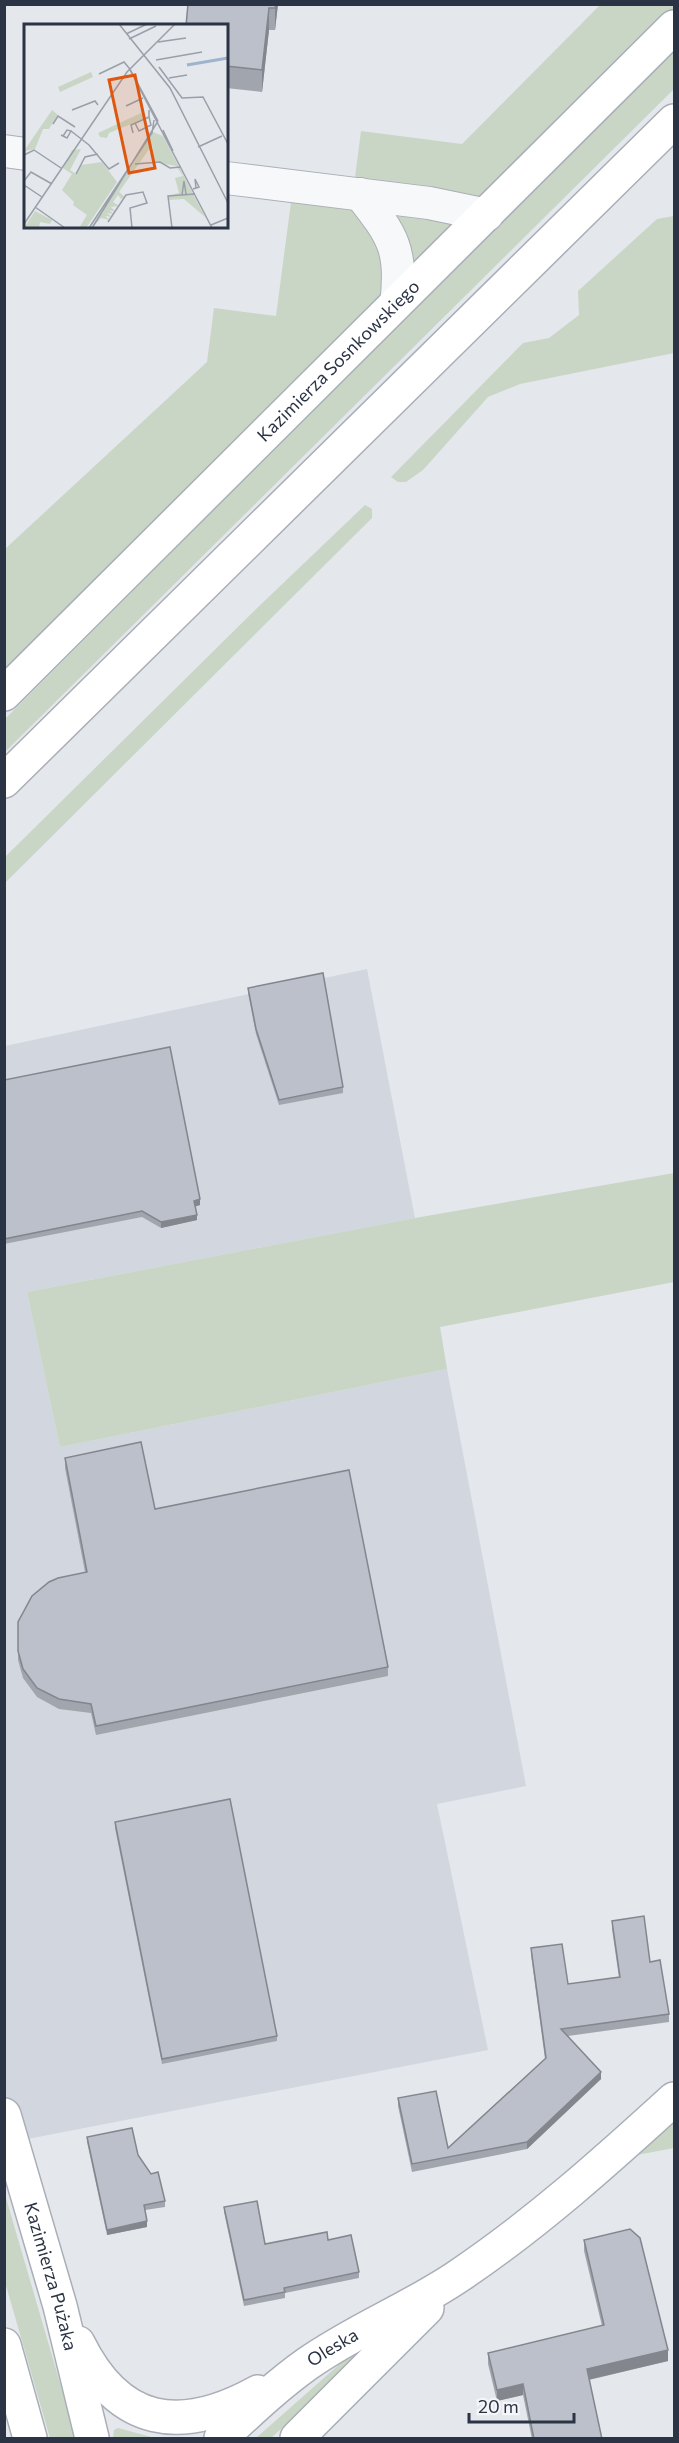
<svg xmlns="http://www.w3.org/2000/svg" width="679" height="2443" font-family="Commissioner,sans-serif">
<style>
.built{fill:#d2d6de}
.green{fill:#c9d6c5}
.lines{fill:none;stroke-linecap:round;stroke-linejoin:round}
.street-casing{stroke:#a9aeb7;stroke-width:34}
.secondary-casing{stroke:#a9aeb7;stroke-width:36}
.street{stroke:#f7f8fa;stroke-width:32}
.secondary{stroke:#fff;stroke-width:33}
.wall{fill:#a1a5ae}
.shaded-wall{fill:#83868d}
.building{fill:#bbc0ca;stroke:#83868d;stroke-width:1.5}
.labels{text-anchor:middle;stroke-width:6;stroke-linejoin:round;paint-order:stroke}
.street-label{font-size:18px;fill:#2b3445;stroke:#f4f6f9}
.inset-river{fill:none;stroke:#9fb4cc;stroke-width:3}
.inset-road{fill:none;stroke:#9a9fa9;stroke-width:1.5}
.view{fill:#df570f;fill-opacity:0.15;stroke:#df570f;stroke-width:3}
.inset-edge{fill:none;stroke:#2b3445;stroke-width:3}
</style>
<rect width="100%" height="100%" fill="#e4e7ec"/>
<path class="built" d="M367 969 415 1218 27 1292 60 1447 447 1369 526 1786 437 1804 488 2050 12 2142 5 2115V1046Z"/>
<g class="green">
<path d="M600 5H674V27L5 694V549L207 362 214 308 276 316 293 187 353 193 361 131 462 144Z"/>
<path d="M674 50V89L5 752V719Z"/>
<path d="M674 216V353L520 384 488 397 423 470 406 482H398L391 477 523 343 549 338 579 315 578 291 657 219Z"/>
<path d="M365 505 372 509V518L5 883V857L252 613Z"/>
<path d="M674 1173V1282L440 1327 447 1369 60 1447 27 1292 415 1218Z"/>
<path d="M674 2099V2148L605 2161Z"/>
<path d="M4 2191 76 2438H50L5 2282Z"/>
<path d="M360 2350 363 2354 358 2359 271 2438H256L350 2355Z"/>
<path d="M118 2428 155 2438H113L114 2430Z"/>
</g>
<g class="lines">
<defs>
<g id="street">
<path d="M4 151 26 154"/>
<path d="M226 178 429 203 487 215"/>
<path d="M360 194C393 236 403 250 396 304"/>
</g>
<g id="secondary">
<path id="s1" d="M4 694 674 27"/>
<path d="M4 781 674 121"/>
<path id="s2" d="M4 2115 60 2306 92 2438"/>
<path d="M78 2343C119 2426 180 2435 258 2392"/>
<path d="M4 2345 30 2438"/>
<path id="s3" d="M221 2438C248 2413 276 2386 307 2364 355 2330 412 2308 460 2275 537 2223 606 2161 674 2099"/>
<path d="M297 2438 427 2308"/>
</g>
</defs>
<use href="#street" class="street-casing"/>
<use href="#secondary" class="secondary-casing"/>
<use href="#street" class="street"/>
<use href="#secondary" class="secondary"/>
</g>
<g class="wall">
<path d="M188 4H278L275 30H269L262 92 226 88V26Z"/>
<path d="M248 988 343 1087V1093L279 1105 256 1034 248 993Z"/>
<path d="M4 1080 200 1205 195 1206 197 1220 161 1228 142 1217 4 1244Z"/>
<path d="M65 1458 155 1509 388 1667V1676L96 1735 91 1713 59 1709 37 1697 23 1678 18 1660V1622L85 1572 65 1468Z"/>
<path d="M115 1822 277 2036V2041L162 2064 115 1828Z"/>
<path d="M612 1921 650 1962 669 2014V2022L568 2036 601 2079 527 2149 412 2172 398 2106V2098L448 2148 545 2059 531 1955V1948L568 1984 619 1978 612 1929Z"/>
<path d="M87 2137 138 2155 165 2201V2207L145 2210 147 2227 107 2235 87 2142Z"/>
<path d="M224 2207 265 2244 328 2240 359 2272V2278L285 2293V2298L244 2306 224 2212Z"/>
<path d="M584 2240 668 2361 589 2380 602 2439H532L523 2395 497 2401 488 2364V2353L602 2326 584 2251Z"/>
</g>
<g class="shaded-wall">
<path d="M276 4H278L275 30V8Z"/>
<path d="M269 8V30L262 92V70Z"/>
<path d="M200 1199V1205L194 1207V1201Z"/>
<path d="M197 1215V1220L161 1228V1222Z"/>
<path d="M601 2072V2079L527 2149V2142Z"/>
<path d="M147 2221V2227L107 2235V2230Z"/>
<path d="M668 2350V2361L587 2380V2369Z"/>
<path d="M523 2384V2395L497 2401V2390Z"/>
</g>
<g class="building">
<path d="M188 4H276L275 8H269L262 70 226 66V26H186Z"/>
<path d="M323 973 343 1087 279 1100 256 1029 248 988Z"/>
<path d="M170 1047 200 1199 194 1201 197 1215 161 1222 142 1211 4 1239V1080Z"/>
<path d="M141 1442 155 1509 349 1470 388 1667 96 1726 91 1704 59 1699 37 1688 23 1669 18 1651V1622L32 1596 49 1582 58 1578 87 1572 65 1458Z"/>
<path d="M230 1799 277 2036 162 2059 115 1822Z"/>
<path d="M644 1916 650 1962 660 1960 669 2014 561 2029 601 2072 527 2142 412 2164 398 2098 436 2091 448 2148 546 2058 531 1948 562 1944 568 1984 620 1977 612 1921Z"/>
<path d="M132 2128 138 2155 151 2174 158 2172 165 2201 144 2205 147 2221 107 2230 87 2137Z"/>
<path d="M257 2201 265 2244 327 2232 328 2240 351 2235 359 2272 284 2288 285 2292 244 2300 224 2207Z"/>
<path d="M630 2229 640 2238 668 2350 587 2369 602 2439H534L523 2384 497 2390 488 2353 604 2325 584 2240Z"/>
</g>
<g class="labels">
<g class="street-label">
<text dy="6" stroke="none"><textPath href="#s1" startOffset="472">Kazimierza Sosnkowskiego</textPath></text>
<text dy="6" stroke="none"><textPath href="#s2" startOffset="168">Kazimierza Pużaka</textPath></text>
<text dy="6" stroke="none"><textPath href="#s3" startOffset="144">Oleska</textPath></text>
</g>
</g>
<g transform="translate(24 24)">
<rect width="204" height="204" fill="#e4e7ec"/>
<path d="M67 48 69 53 36 68 34 63ZM28 86 34 91 25 105H19L11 125 0 127ZM117 89 119 95 85 109 83 114 76 113 74 109ZM129 108 139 112 181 193 160 175 144 176V172L155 169 151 154 159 152 152 142 130 138 128 121 95 168 101 173 97 175 94 171 89 178 95 182 87 183 92 188 85 186 90 190 83 189 88 193 81 192 86 196 77 194 68 204ZM57 125 46 146 52 150 57 141 78 138 93 158 62 204H55L63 191 49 181 50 178 38 166 48 150 39 144 48 126ZM11 187 28 196 26 200 16 198 15 204H0Z" fill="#c9d6c5"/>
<path class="inset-river" d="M163 41 204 34"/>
<path class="inset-road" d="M95 0 146 64 204 179M102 10 123 0M105 15 132 2M134 18 162 14M132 36 178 28M135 43 158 74 179 73 204 120M106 45 134 97M75 50 100 38 105 44 188 204M145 54 163 51M102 82 119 74M48 86 71 77 74 81M111 99 115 107 127 101 125 93M29 100 34 92 51 103M139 106 149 127M47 107 65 121 85 145 95 139M109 109 107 101 125 93V86M37 111 43 114 47 107 43 106 39 112M174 123 198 112M0 131 10 126 37 144M111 140 136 138 146 144 157 143M52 150 61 133 74 130M0 157 7 148 28 160M0 161 18 173M169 165 175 163 171 155 172 164M158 171 160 157 162 170M11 183 41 204M84 198 102 171 119 168 123 179 106 184 108 204M0 200 103 48 151 0M187 201 204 194M65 204 128 109 130 96M68 204 134 97M148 204 144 172 171 170M149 204H170"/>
<path class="view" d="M111 51 131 144 105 149 85 56Z"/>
<rect width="204" height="204" class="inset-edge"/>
</g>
<rect width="679" height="2443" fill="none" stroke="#2b3445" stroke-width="12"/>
<path d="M469 2413v9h105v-9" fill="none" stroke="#2b3445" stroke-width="3"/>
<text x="478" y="2413" font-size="18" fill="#2b3445" stroke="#f4f6f9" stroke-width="4.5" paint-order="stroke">20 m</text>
</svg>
